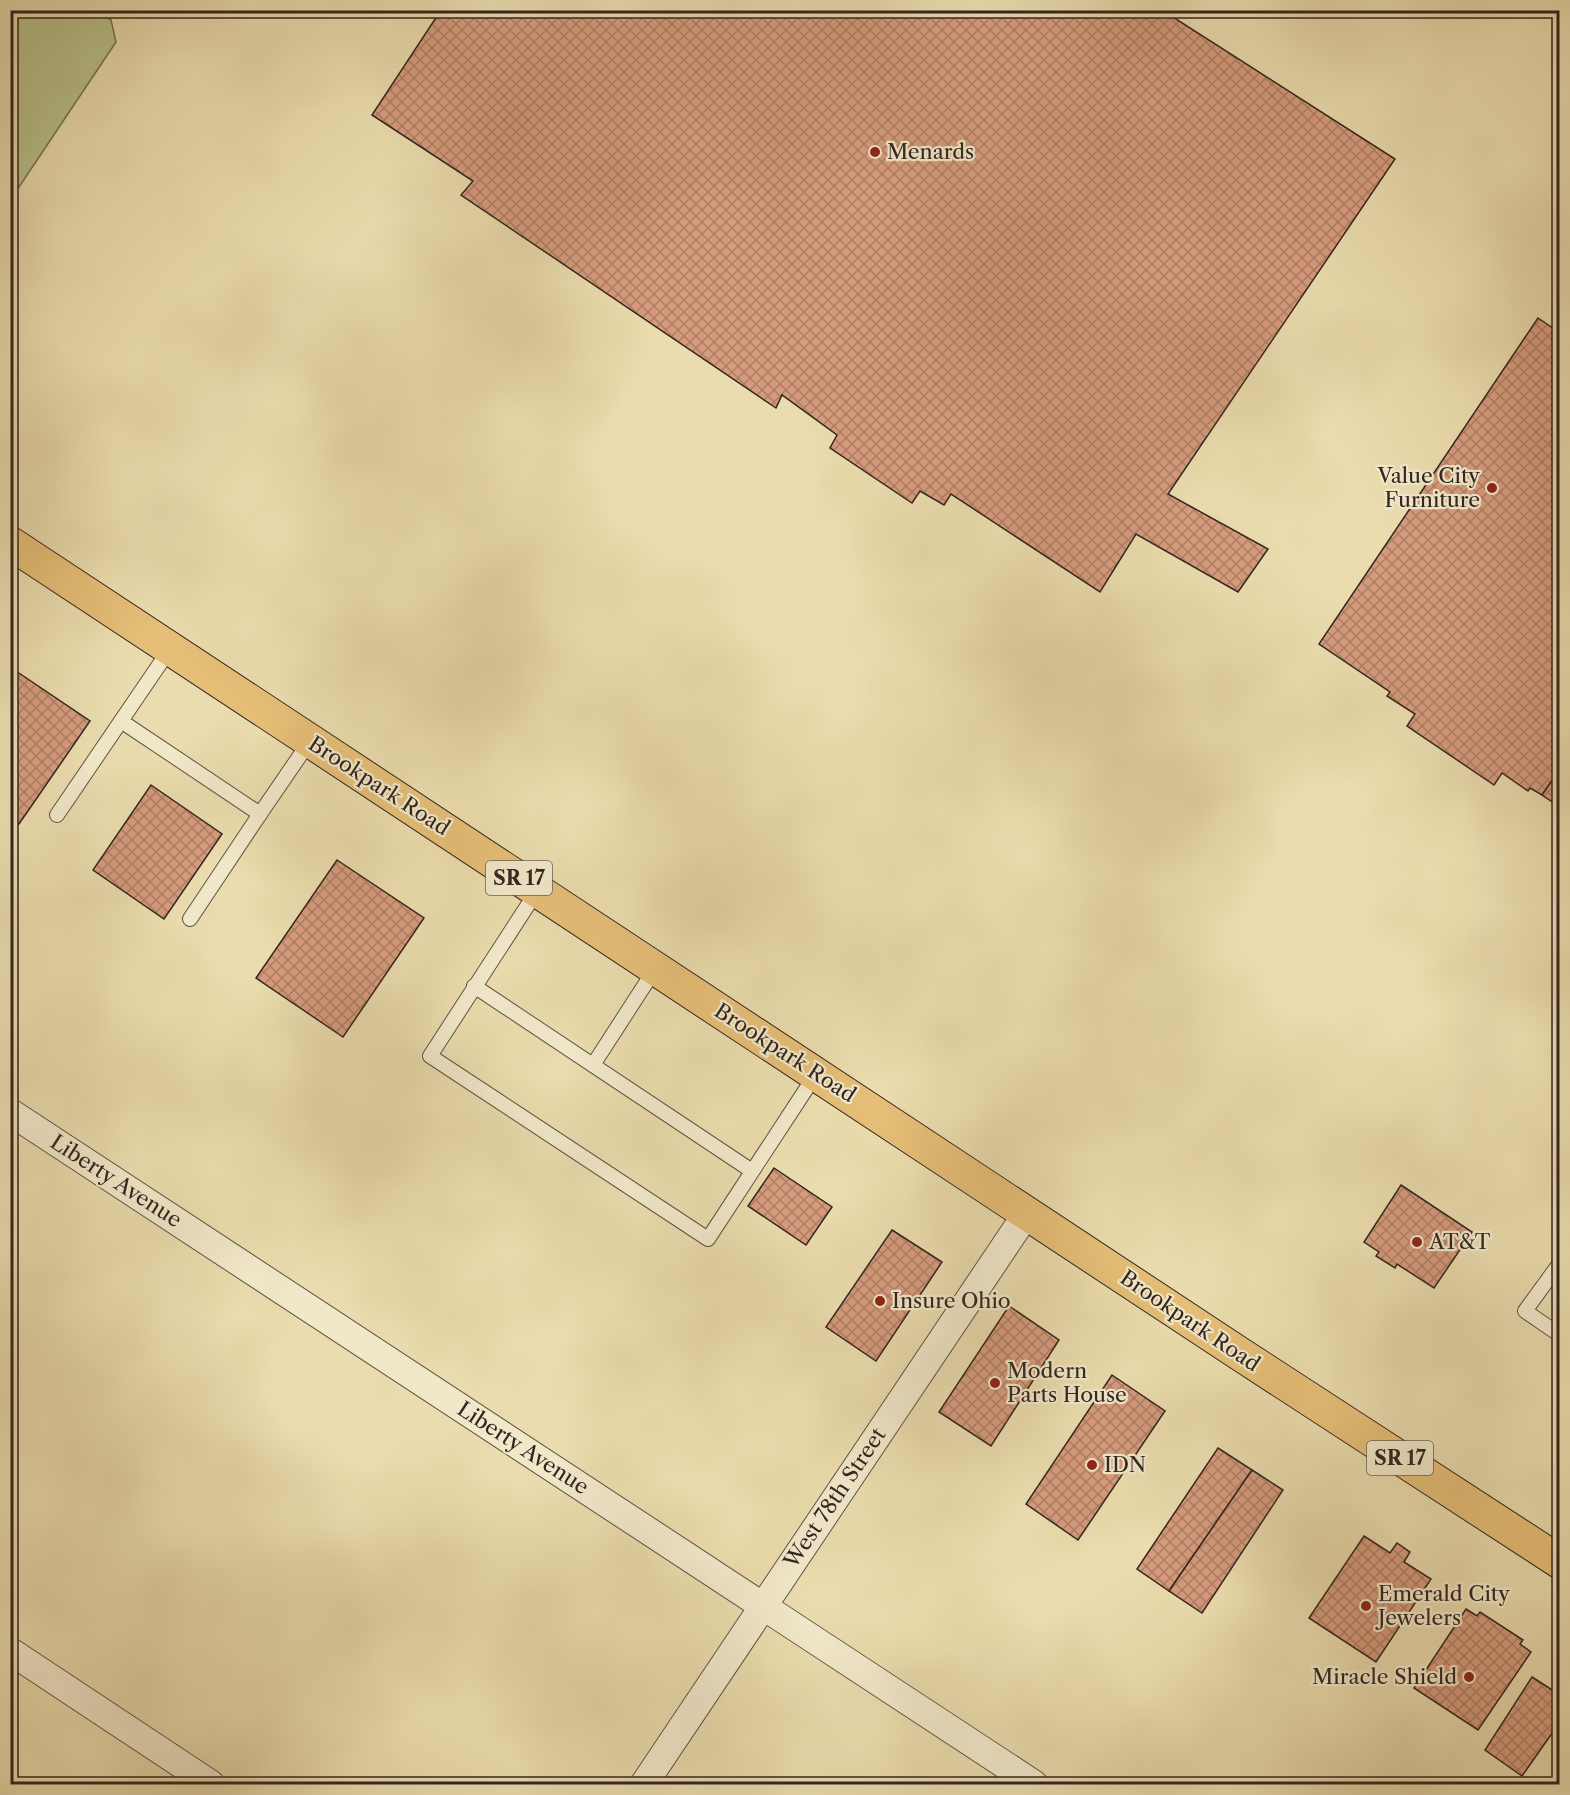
<svg xmlns="http://www.w3.org/2000/svg" width="1570" height="1795" font-family="'Libre Caslon Text',serif">
<style>
.green{fill:#b8c08a;stroke:#757255;stroke-width:1.5}
.building{fill:url(#building-cross-hatch);stroke:#322520;stroke-width:1.5}
.lines{fill:none;stroke-linecap:round;stroke-linejoin:round}
.lane-casing{stroke:#605344;stroke-width:16}
.street-casing{stroke:#605344;stroke-width:29}
.primary-casing{stroke:#322520;stroke-width:35}
.lane{stroke:#f1e8ca;stroke-width:14}
.street{stroke:#f1e8ca;stroke-width:27}
.primary{stroke:#e5be77;stroke-width:33}
.poi-dot{fill:#8f2418;stroke:#f1e8ca;stroke-width:2}
.labels{text-anchor:middle;stroke-width:4.5;stroke-linejoin:round;paint-order:stroke}
.shield{fill:#f1e8ca;stroke:#6b6053;stroke-width:1.5}
.shield-label{font-size:20px;font-weight:bold;fill:#322520}
.poi-label{font-size:21px;fill:#322520;stroke:#f1e8ca;text-anchor:start}
.street-label{font-size:21px;fill:#322520;stroke:#f1e8ca}
</style>
<defs>
<pattern id="building-cross-hatch" width="8" height="8" patternUnits="userSpaceOnUse" patternTransform="scale(1.5)"><rect width="8" height="8" fill="#d69b7c"/><path d="M0 0l8 8M0 8l8-8" fill="none" stroke="#ae7e65"/></pattern>
</defs>
<rect width="100%" height="100%" fill="#eadcae"/>
<filter id="stains"><feTurbulence type="fractalNoise" baseFrequency=".00333" numOctaves="4"/><feColorMatrix values="0 0 0 0 .2 0 0 0 0 .09 0 0 0 0 .02 0 0 0 .5 -.17"/></filter>
<radialGradient id="worn" r=".72"><stop offset=".6" stop-color="#630" stop-opacity="0"/><stop offset="1" stop-color="#630" stop-opacity=".3"/></radialGradient>
<path class="green" d="M11 10 97 11 111 20 116 42 11 199Z"/>
<g class="building">
<path d="M441 10H1162L1395 159 1168 494 1268 549 1238 592 1136 534 1100 592 951 494 944 505 920 491 912 503 830 448 837 435 782 395 776 408 461 195 473 181 372 115Z"/>
<path d="M1538 318 1560 333V769L1542 795 1530 788 1528 791 1502 773 1494 785 1407 726 1415 714 1387 696 1390 692 1319 644Z"/>
<path d="M10 667 90 721 19 824 10 818Z"/>
<path d="M1560 769V807L1542 795Z"/>
<path d="M151 785 222 834 164 919 93 870Z"/>
<path d="M337 860 424 918 343 1037 256 978Z"/>
<path d="M774 1168 832 1207 806 1245 748 1206Z"/>
<path d="M1401 1185 1472 1232 1434 1288 1397 1264 1395 1268 1376 1256 1379 1252 1364 1242Z"/>
<path d="M892 1230 942 1262 876 1361 826 1327Z"/>
<path d="M1009 1306 1059 1340 991 1446 939 1412Z"/>
<path d="M1112 1375 1165 1411 1078 1540 1026 1504Z"/>
<path d="M1218 1448 1252 1470 1169 1591 1137 1569Z"/>
<path d="M1252 1470 1283 1490 1202 1613 1169 1591Z"/>
<path d="M1364 1536 1390 1553 1397 1543 1410 1552 1404 1562 1431 1579 1376 1662 1309 1618Z"/>
<path d="M1466 1609 1477 1616 1480 1612 1523 1640 1520 1644 1531 1652 1478 1730 1414 1688Z"/>
<path d="M1532 1677 1560 1695V1722L1522 1776 1485 1750Z"/>
</g>
<g class="lines">
<defs>
<g id="lane">
<path d="M121 721 260 814 310 741"/>
<path d="M57 815 170 649"/>
<path d="M537 891 430 1056 708 1239 816 1074"/>
<path d="M190 919 260 814"/>
<path d="M474 986 752 1171"/>
<path d="M593 1065 655 969"/>
<path d="M1560 1263 1525 1311 1560 1335"/>
</g>
<g id="street">
<path d="M10 1112 1034 1784"/>
<path d="M10 1651 211 1784"/>
<path d="M644 1784 1027 1213"/>
</g>
<path id="primary" d="M10 543 1240 1354 1560 1562"/>
</defs>
<use href="#lane" class="lane-casing"/>
<use href="#street" class="street-casing"/>
<use href="#primary" class="primary-casing"/>
<use href="#lane" class="lane"/>
<use href="#street" class="street"/>
<use href="#primary" class="primary"/>
</g>
<g class="poi-dot">
<circle cx="875" cy="152" r="6"/>
<circle cx="1492" cy="488" r="6"/>
<circle cx="1417" cy="1242" r="6"/>
<circle cx="880" cy="1301" r="6"/>
<circle cx="995" cy="1383" r="6"/>
<circle cx="1092" cy="1465" r="6"/>
<circle cx="1366" cy="1606" r="6"/>
<circle cx="1469" cy="1677" r="6"/>
</g>
<g class="labels">
<g class="shield">
<rect x="486" y="861" width="66" height="34" rx="4.5"/>
<rect x="1367" y="1441" width="66" height="34" rx="4.5"/>
</g>
<g class="shield-label">
<text x="519" y="885">SR 17</text>
<text x="1400" y="1465">SR 17</text>
</g>
<g class="poi-label">
<text x="887" y="159">Menards</text>
<text x="1480" y="483" text-anchor="end">Value City<tspan x="1480" dy="24">Furniture</tspan></text>
<text x="1429" y="1249">AT&amp;T</text>
<text x="892" y="1308">Insure Ohio</text>
<text x="1007" y="1378">Modern<tspan x="1007" dy="24">Parts House</tspan></text>
<text x="1104" y="1472">IDN</text>
<text x="1378" y="1601">Emerald City<tspan x="1378" dy="24">Jewelers</tspan></text>
<text x="1457" y="1684" text-anchor="end">Miracle Shield</text>
</g>
<g class="street-label">
<text transform="translate(379 786) rotate(33)" y="7">Brookpark Road</text>
<text transform="translate(785 1053) rotate(33)" y="7">Brookpark Road</text>
<text transform="translate(116 1181) rotate(33)" y="7">Liberty Avenue</text>
<text transform="translate(1190 1321) rotate(34)" y="7">Brookpark Road</text>
<text transform="translate(523 1448) rotate(33)" y="7">Liberty Avenue</text>
<text transform="translate(835 1498) rotate(-56)" y="7">West 78th Street</text>
</g>
</g>
<rect width="1570" height="1795" fill="none" stroke="#eadcae" stroke-width="36"/>
<rect x="12" y="12" width="1546" height="1771" fill="none" stroke="#322520" stroke-width="3"/>
<rect x="18" y="18" width="1534" height="1759" fill="none" stroke="#322520" stroke-width="1.5"/>
<rect width="100%" height="100%" filter="url(#stains)"/>
<rect width="100%" height="100%" fill="url(#worn)"/>
</svg>
